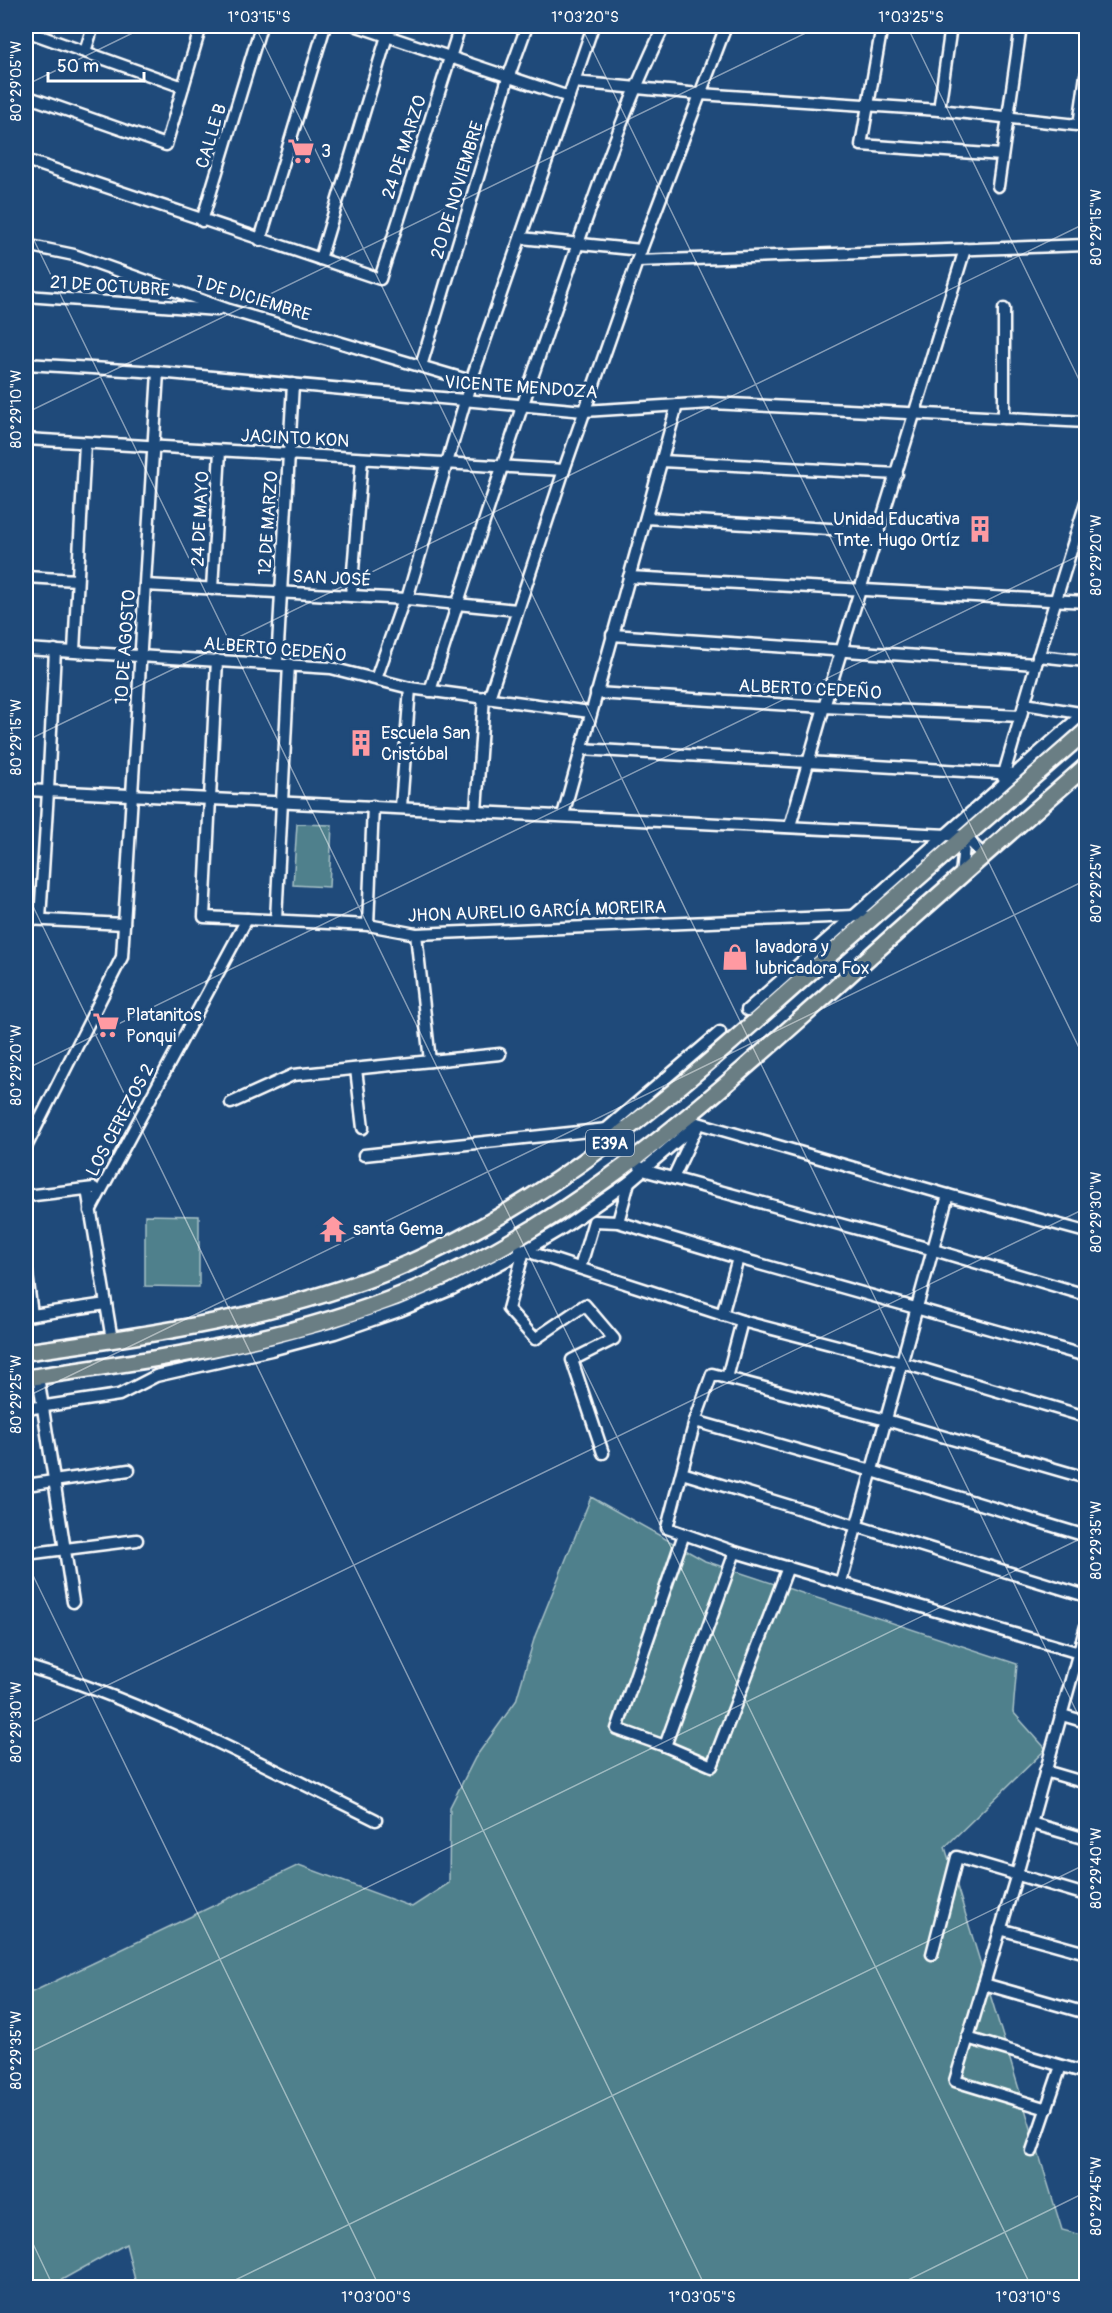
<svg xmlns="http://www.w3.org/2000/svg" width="1112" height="2313" font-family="Pangolin,sans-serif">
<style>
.green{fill:#4f808c;stroke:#a7c0c6;stroke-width:1.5}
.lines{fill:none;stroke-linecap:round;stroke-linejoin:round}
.street-casing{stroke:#fff;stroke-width:15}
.primary-casing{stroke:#fff;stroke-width:20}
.street{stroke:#1f4a7a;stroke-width:10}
.primary{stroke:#6b7e84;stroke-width:15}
.ticks{fill:none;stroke:#fff;stroke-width:1.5;stroke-opacity:0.45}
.labels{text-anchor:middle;stroke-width:6;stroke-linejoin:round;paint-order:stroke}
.shield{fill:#1f4a7a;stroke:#bcc9d7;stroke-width:1.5}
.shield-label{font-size:16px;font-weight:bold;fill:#fff}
.street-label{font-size:18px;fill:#fff;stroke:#1f4a7a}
.poi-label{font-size:18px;fill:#fff;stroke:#1f4a7a;text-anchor:start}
.neatline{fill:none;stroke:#fff;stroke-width:2}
.ticks-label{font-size:15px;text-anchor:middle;fill:#fff}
</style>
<rect width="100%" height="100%" fill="#1f4a7a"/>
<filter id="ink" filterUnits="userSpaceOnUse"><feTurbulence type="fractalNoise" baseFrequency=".0167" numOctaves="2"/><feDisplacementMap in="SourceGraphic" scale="12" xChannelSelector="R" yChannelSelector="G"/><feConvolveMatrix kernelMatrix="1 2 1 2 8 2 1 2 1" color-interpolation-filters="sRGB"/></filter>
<g filter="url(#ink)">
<g class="green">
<path d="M297 824 332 825 329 887 293 885Z"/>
<path d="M145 1215 199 1216V1287L145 1286Z"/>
<path d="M591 1497 705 1561 1017 1664 1013 1712 1046 1749 945 1847 1062 2230 1086 2236V2287L137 2288 126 2244 49 2287 26 2288V1995L299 1865 412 1907 449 1883 450 1807 475 1758 516 1701 535 1636Z"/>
</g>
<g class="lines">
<defs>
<g id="street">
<path d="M357 26 569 97"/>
<path d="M882 26 861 145 1002 155"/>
<path d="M1074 26 1086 27"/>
<path d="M26 31 183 87"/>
<path d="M85 52 93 26"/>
<path d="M574 82 700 94 939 110 1086 126"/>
<path d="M26 96 166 145 201 26"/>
<path d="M939 110 951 26"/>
<path d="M1079 125 1086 75"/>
<path d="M26 160 380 279 460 26"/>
<path d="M998 186 1021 26"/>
<path d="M202 221 261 26"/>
<path d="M521 238 641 250"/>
<path d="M260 240 325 26"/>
<path d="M26 245 74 255 229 310 471 381"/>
<path d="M320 259 390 26"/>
<path d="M637 261 1086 245"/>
<path d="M26 296 217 310"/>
<path d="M26 364 158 372 584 411 711 403 1086 422"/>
<path d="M421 366 508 78 527 26"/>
<path d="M1004 418V309"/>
<path d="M26 439 564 470"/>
<path d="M662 461 897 474"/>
<path d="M646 518 879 532"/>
<path d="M26 577 77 580"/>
<path d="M629 577 1086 602"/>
<path d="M145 585 407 599 517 610"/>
<path d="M212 589 220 451"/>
<path d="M351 596 362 459"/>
<path d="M407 599 471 381 593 26"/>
<path d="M612 635 1036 664"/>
<path d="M26 649 331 668 410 688 590 712"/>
<path d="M74 651 85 443"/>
<path d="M1038 656 1086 661"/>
<path d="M217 660 204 917 368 925 416 934 854 916 873 917"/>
<path d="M277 663 293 384"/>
<path d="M376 679 404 599"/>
<path d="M430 691C473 554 517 419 564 284 594 197 624 108 664 26"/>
<path d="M596 693 824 707 1021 716"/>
<path d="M489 698 564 470 641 250 726 26"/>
<path d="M1025 704 1086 714"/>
<path d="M581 749 1015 774"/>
<path d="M1003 777 1036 664 1086 502"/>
<path d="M26 790 947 835 965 836 983 855"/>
<path d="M401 807 410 688"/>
<path d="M476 811 484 697"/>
<path d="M563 815 677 405"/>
<path d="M790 826 824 707 965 249"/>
<path d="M961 875 965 836"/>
<path d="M26 919 124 924"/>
<path d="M40 919 48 791 55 650"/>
<path d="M276 920 289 664"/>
<path d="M368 925 373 806"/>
<path d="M416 934 430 1061"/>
<path d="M747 1010 1086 711"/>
<path d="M356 1069 363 1128"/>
<path d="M231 1103 293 1075 500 1054"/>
<path d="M605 1130 720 1032"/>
<path d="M26 1147 122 957 158 372"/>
<path d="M364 1155 626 1127"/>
<path d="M640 1167 643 1170 934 1250 1086 1295"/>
<path d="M673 1178 697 1127"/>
<path d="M87 1189 112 1340"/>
<path d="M26 1196 94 1188"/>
<path d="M90 1211 247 919"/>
<path d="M618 1222 629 1182 698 1123 948 1195 1086 1232"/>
<path d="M520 1249 742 1321 903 1363 1086 1417"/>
<path d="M524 1251 508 1309 535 1339 585 1305 614 1339 572 1360 603 1453"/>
<path d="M26 1266 32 1315"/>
<path d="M580 1268 594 1221 618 1222 738 1258 1086 1356"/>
<path d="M722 1315 738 1258"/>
<path d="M26 1316 106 1304"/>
<path d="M38 1376 73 1602"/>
<path d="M727 1378 742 1321"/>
<path d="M26 1409 119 1395 156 1376 271 1350 335 1333 399 1311 452 1289 524 1251 563 1228 629 1182"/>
<path d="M695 1421 872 1471 1086 1536"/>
<path d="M682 1473 1086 1596"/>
<path d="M1086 1478 886 1420 712 1374 695 1421 667 1528 735 1552 1086 1655"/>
<path d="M26 1485 129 1470"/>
<path d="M684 1534 617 1729 665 1746 712 1766 788 1567"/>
<path d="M26 1554 137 1540"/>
<path d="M841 1582 948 1195"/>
<path d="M26 1666C148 1703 262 1764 376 1820"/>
<path d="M1062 1715 1086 1722"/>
<path d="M665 1746 735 1552"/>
<path d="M1045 1771 1086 1783"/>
<path d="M1031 1823 1086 1839"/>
<path d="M1000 1929 1086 1953"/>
<path d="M932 1954 957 1857 1086 1895"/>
<path d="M984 1984 1086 2013"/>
<path d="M967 2038 1086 2073"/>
<path d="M1047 2109 955 2081 1017 1874 1086 1626"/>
<path d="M1032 2151 1061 2066"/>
</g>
<g id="primary">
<path d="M26 1352C151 1335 277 1317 395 1269 556 1202 686 1083 815 968 905 889 996 810 1086 731"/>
<path d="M26 1378C154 1360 285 1342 406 1293 568 1228 698 1110 826 996 912 918 999 842 1086 766"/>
</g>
</defs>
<use href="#street" class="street-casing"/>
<use href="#primary" class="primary-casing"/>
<use href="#street" class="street"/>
<use href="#primary" class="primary"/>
</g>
</g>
<path class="ticks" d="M255 26 1086 1731M581 26 1086 1062M907 26 1086 394M26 85 147 26M26 224 1032 2288M26 413 820 26M26 741 1086 223M26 892 706 2288M26 1069 1086 552M26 1397 1086 880M26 1561 380 2288M26 1725 1086 1208M26 2054 1086 1536M26 2229 54 2288M219 2288 1086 1864M892 2288 1086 2192"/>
<defs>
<symbol id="supermarket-bare" viewBox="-9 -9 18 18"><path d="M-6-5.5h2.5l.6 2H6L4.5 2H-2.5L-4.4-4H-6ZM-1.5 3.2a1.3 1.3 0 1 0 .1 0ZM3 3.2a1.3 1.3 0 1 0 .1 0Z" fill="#ff9aa2" stroke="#1f4a7a" stroke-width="2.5" paint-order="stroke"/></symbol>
<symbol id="building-bare" viewBox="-9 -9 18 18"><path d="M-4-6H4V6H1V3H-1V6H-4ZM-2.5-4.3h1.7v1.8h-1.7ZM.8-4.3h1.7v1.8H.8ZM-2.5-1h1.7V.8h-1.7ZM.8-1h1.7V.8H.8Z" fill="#ff9aa2" stroke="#1f4a7a" stroke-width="2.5" paint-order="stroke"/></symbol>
<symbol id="shop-bare" viewBox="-9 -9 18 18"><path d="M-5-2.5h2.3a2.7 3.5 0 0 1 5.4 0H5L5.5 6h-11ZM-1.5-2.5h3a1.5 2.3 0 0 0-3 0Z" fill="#ff9aa2" stroke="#1f4a7a" stroke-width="2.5" paint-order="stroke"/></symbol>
<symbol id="temple-bare" viewBox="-9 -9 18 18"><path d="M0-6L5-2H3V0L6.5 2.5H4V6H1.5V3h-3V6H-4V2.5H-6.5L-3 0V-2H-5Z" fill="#ff9aa2" stroke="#1f4a7a" stroke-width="2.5" paint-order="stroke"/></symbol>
</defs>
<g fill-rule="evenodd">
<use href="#supermarket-bare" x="282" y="132" width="38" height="38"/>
<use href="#building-bare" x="961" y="510" width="38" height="38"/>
<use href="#building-bare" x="342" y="724" width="38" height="38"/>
<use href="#shop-bare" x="716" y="938" width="38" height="38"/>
<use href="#supermarket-bare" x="87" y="1006" width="38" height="38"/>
<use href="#temple-bare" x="314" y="1210" width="38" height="38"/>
</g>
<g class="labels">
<rect class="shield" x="586" y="1130" width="48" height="26" rx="4.5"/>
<g class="shield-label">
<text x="610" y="1149">E39A</text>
</g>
<g class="street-label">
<text transform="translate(211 136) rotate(-73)" y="6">CALLE B</text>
<text transform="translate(404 147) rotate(-72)" y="6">24 DE MARZO</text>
<text transform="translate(457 190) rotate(-73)" y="6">20 DE NOVIEMBRE</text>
<text transform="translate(110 286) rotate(4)" y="6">21 DE OCTUBRE</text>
<text transform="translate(253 298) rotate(17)" y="6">1 DE DICIEMBRE</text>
<text transform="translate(521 387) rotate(4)" y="6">VICENTE MENDOZA</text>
<text transform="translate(295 438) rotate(3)" y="6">JACINTO KON</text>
<text transform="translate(200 519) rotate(-87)" y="6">24 DE MAYO</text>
<text transform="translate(268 523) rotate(-86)" y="6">12 DE MARZO</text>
<text transform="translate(332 578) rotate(3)" y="6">SAN JOSÉ</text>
<text transform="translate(125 647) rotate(-86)" y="6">10 DE AGOSTO</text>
<text transform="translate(275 649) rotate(5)" y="6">ALBERTO CEDEÑO</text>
<text transform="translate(810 689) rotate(3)" y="6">ALBERTO CEDEÑO</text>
<text transform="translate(537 911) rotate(-2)" y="6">JHON AURELIO GARCÍA MOREIRA</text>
<text transform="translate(120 1120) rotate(-62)" y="6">LOS CEREZOS 2</text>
</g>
<g class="poi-label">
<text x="321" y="157">3</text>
<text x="960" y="525" text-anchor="end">Unidad Educativa<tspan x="960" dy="21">Tnte. Hugo Ortíz</tspan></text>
<text x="381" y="739">Escuela San<tspan x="381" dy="21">Cristóbal</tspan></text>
<text x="755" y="953">lavadora y<tspan x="755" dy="21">lubricadora Fox</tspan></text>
<text x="126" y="1021">Platanitos<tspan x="126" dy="21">Ponqui</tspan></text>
<text x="353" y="1235">santa Gema</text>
</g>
</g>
<rect width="1112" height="2313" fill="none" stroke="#1f4a7a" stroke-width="66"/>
<path d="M48 72v9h96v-9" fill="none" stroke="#ffffff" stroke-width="3"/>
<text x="57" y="72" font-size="18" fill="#ffffff" stroke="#1f4a7a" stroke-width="4.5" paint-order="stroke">50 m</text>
<rect x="33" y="33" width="1046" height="2247" class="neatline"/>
<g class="ticks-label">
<text x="259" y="22">1°03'15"S</text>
<text x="585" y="22">1°03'20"S</text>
<text x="911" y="22">1°03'25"S</text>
<text transform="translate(16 81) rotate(-90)" y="5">80°29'05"W</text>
<text transform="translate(1096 227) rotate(-90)" y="5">80°29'15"W</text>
<text transform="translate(16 409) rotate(-90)" y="5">80°29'10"W</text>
<text transform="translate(1096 555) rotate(-90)" y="5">80°29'20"W</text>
<text transform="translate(16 737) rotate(-90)" y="5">80°29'15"W</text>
<text transform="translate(1096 883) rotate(-90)" y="5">80°29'25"W</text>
<text transform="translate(16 1065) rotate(-90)" y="5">80°29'20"W</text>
<text transform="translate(1096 1212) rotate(-90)" y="5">80°29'30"W</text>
<text transform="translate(16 1394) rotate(-90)" y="5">80°29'25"W</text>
<text transform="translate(1096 1540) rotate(-90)" y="5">80°29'35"W</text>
<text transform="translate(16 1722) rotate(-90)" y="5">80°29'30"W</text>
<text transform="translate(1096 1868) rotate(-90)" y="5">80°29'40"W</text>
<text transform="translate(16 2050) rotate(-90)" y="5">80°29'35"W</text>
<text transform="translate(1096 2196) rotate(-90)" y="5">80°29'45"W</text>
<text x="376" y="2302">1°03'00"S</text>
<text x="702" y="2302">1°03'05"S</text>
<text x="1028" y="2302">1°03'10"S</text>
</g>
</svg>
